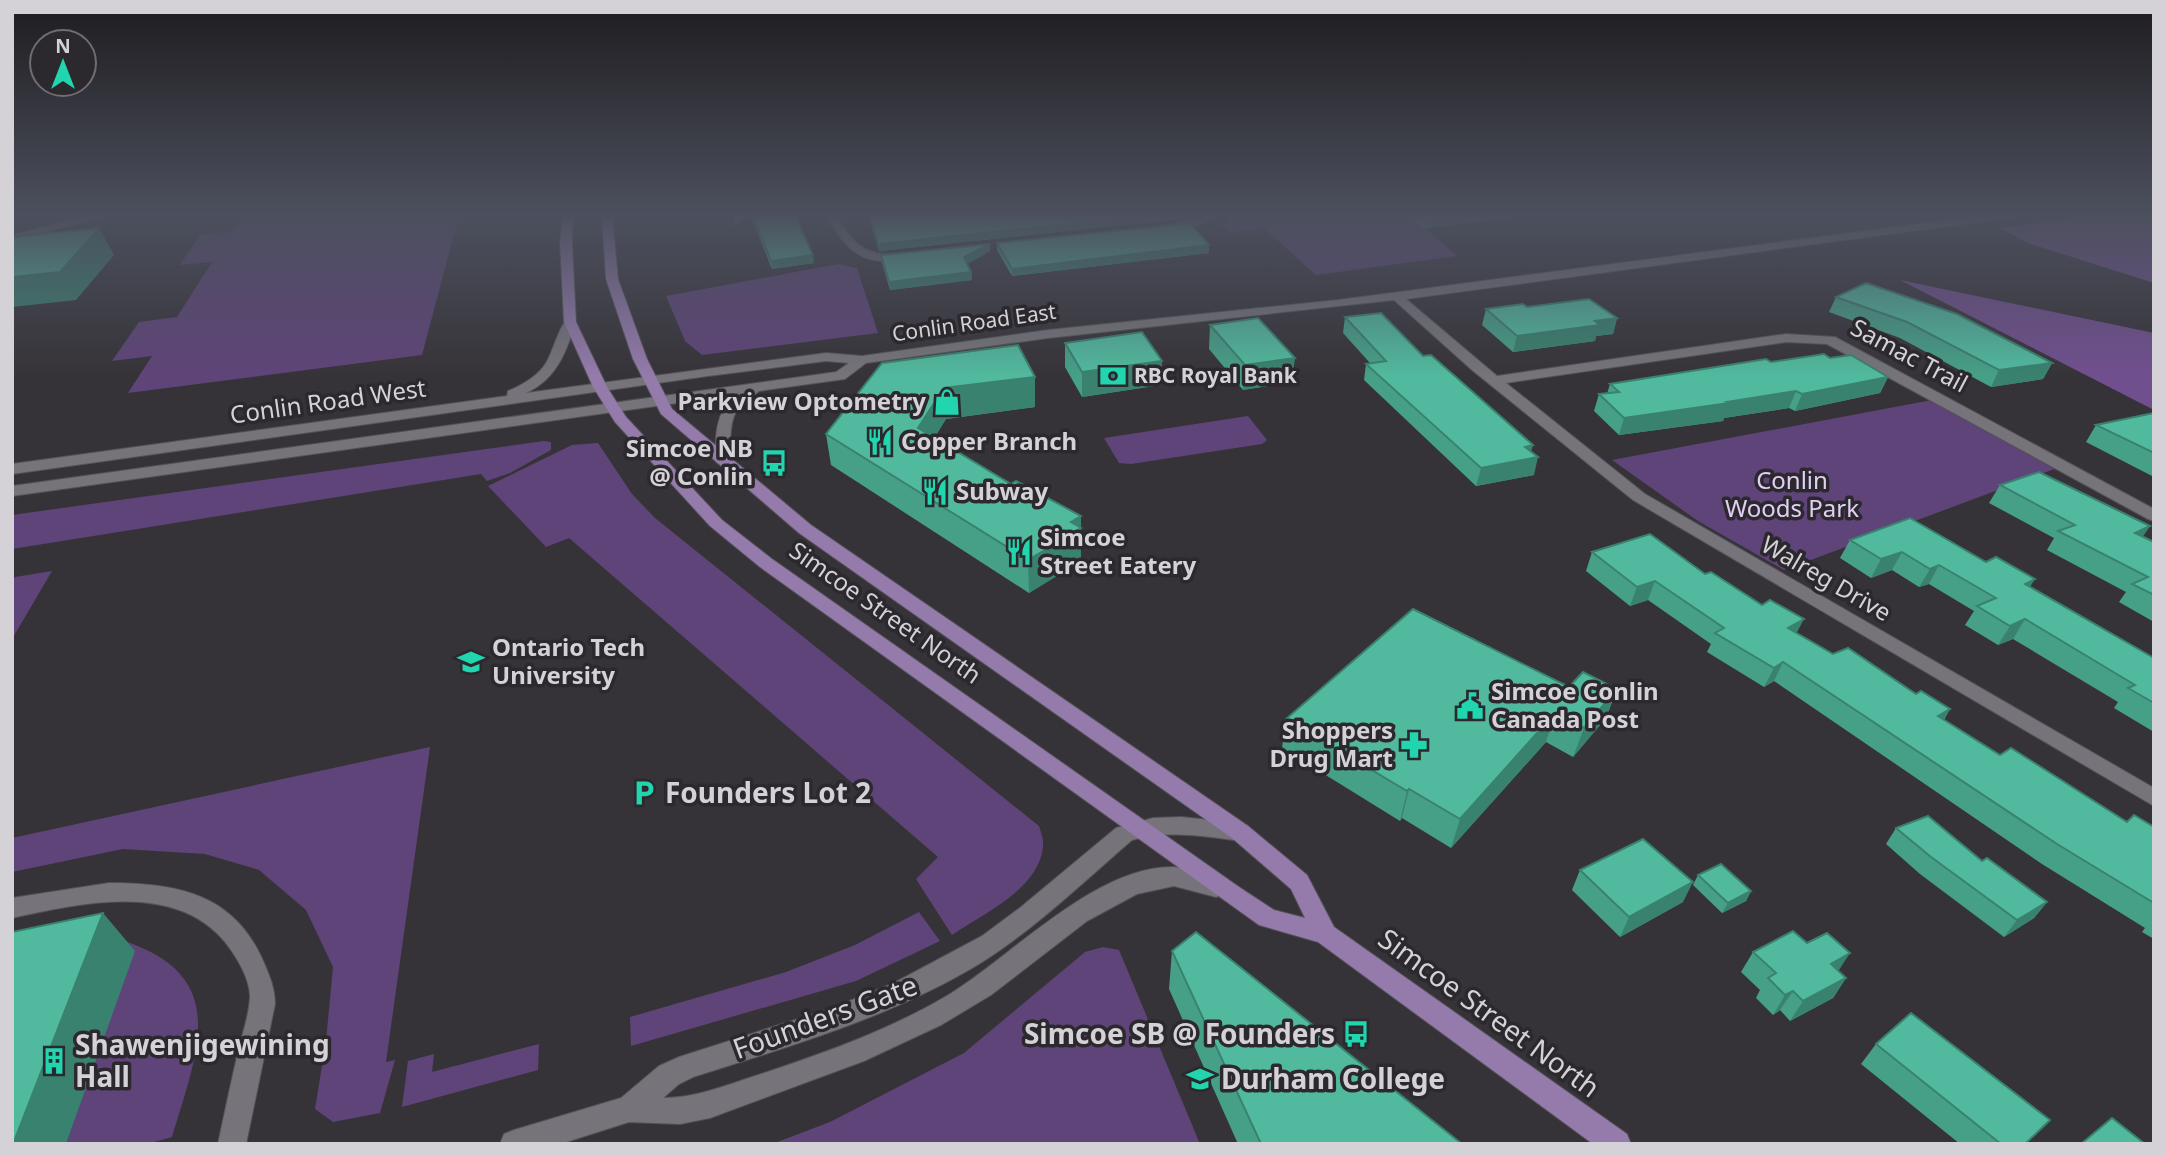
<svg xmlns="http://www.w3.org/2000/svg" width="2166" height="1156" font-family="'Noto Sans',sans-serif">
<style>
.green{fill:#5f4479}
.forest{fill:#714f8f}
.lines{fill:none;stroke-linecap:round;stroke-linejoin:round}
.minor-casing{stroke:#545257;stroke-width:2}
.major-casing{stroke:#545257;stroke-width:2}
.minor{fill:#76747a;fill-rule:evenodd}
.major{fill:#947bac;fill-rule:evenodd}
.wall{fill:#46a088}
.shaded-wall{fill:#39826f}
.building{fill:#51ba9e;stroke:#39826f;stroke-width:2}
.labels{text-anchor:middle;stroke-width:7;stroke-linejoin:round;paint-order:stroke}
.far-street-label{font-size:21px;fill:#d4d2d6;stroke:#2c292e}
.far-poi-label{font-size:21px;font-weight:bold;fill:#d4d2d6;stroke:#2c292e;text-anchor:start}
.street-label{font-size:24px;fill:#d4d2d6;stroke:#2c292e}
.poi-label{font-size:24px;font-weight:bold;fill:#d4d2d6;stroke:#2c292e;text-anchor:start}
.park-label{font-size:24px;fill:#e0cef3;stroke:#2c292e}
.near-poi-label{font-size:28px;font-weight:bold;fill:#d4d2d6;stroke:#2c292e;text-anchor:start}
.near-street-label{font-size:28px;fill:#d4d2d6;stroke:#2c292e}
</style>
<rect width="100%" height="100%" fill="#363338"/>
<g class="green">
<path d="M275 215H459L422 355 128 393 152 356 112 361 139 322 177 317 212 262 180 265 200 235 232 232 241 218Z"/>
<path d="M1235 215H1410L1457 256 1316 275 1264 228 1230 232 1222 226Z"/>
<path d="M838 264 857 268 878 333 702 355 685 341 666 296Z"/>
<path d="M1932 400 2054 469 1784 570 1698 521 1612 460Z"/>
<path d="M1248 416 1267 440 1262 444 1131 464 1119 463 1104 438Z"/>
<path d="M544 441 551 442V450L510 473 487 481 481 474 12 549V515Z"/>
<path d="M598 443 632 494 655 518 1039 826C1041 832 1044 840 1043 847 1038 890 984 913 952 935L916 879 938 857 569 538 546 547 488 486 572 445Z"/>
<path d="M52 571 12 639V582L15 577Z"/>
<path d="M430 747 386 1062 395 1060 380 1113 333 1122 315 1109 326 1041 333 967 306 910 259 870 205 854 123 849 12 872V838Z"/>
<path d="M919 912 940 941 856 981 631 1046 630 1017 786 972 855 945Z"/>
<path d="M121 940C233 975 197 1052 172 1137L147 1144H66L134 951Z"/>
<path d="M1103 947 1119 950 1200 1144H772L830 1122 964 1053 1085 952Z"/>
<path d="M539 1044 538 1070 402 1107 408 1061 434 1054 432 1072Z"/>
</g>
<g class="forest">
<path d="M2094 215H2154V283L2028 243 2000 228Z"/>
<path d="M1900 280 2154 333V410Z"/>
</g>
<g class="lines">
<defs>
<g id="minor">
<path d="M90 215H108L12 241V235Z"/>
<path d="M826 215H836C849 237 861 255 889 254 897 254 904 251 911 256 904 261 893 261 884 261 853 261 840 239 826 215Z"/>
<path d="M1204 215H1217C1207 224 1176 234 1164 226Z"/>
<path d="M1986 215H2015L2010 218 1406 299 1497 376 1786 334 1835 337 2154 509V521L2148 519 1827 344 1786 342 1506 383 1645 494 2154 788V806L1633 500 1472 370 1394 300 1048 338 866 363 845 379 759 391C753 397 745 399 740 405 728 420 730 444 732 462L724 467 716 462C715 437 715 413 735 395L12 496V486L836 372 849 363 826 361 708 376 12 474V464L507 396 508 391C522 385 535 378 544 366 553 355 559 322 570 318L576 322C566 352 557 379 526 393L826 353 862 356 1048 330 1338 300Z"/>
<path d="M1181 817 1240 823 1248 826 1251 832 1248 838 1240 841C1204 836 1167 830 1132 840 1082 883 1035 929 979 964 891 1017 791 1046 693 1077L679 1084 663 1098C695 1098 724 1086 755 1076 822 1054 890 1030 950 994 1013 955 1096 866 1173 867 1191 868 1208 874 1224 880L1228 887 1224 894 1216 897 1174 886 1137 894 1087 921 991 995 941 1025 864 1061 710 1118 680 1124 629 1122 560 1144H500L504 1134 514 1130 621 1098 659 1066 679 1057 832 1008 894 983 982 936 1021 907 1116 828 1153 818Z"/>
<path d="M109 883C178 883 235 894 264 963 270 977 275 989 275 1004L246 1144H218C225 1111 232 1077 240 1044 244 1029 249 1014 250 997 250 982 241 965 233 953 186 879 85 902 12 918V898Z"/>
</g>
<path id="major" d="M563 215H573L572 242 576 322 607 387 626 417 722 520 772 559 1239 887 1274 910 1305 918 1291 889 1232 838 799 533 661 414 633 359 606 279 602 215H612L618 279 647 359 672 409 811 525 1248 826 1307 875 1334 927 1627 1134 1631 1144H1593L1318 942 1259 925 760 567 710 526 615 422 593 387 564 322 560 242Z"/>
</defs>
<use href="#minor" class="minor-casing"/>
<use href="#major" class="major-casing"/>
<use href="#minor" class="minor"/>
<use href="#major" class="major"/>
</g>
<g class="wall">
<path d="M750 215H795L814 263 772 269Z"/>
<path d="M868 215H1181L1180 219 879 251Z"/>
<path d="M1407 215H1512V217L1424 228Z"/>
<path d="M997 243 1209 245V253L1012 276 997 250Z"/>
<path d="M990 244V251L967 264 971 272 972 280 890 290 882 263 881 255Z"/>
<path d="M1836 297 2052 363 2043 379 1991 387 1900 338 1829 312Z"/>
<path d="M1527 307 1617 318 1613 334 1596 336 1595 341 1513 352 1482 325 1486 309Z"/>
<path d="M1345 317 1423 356 1531 452 1534 475 1476 486 1364 380 1366 364 1370 363 1343 333Z"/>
<path d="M1210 325 1292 382 1243 390 1209 349Z"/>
<path d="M1065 343 1161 385 1082 397 1065 367Z"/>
<path d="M1830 358 1888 377 1880 393 1795 411 1789 408 1724 418 1723 421 1619 435 1594 411 1599 394H1607L1610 384 1771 362Z"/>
<path d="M1035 377V407L946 419 934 438 1011 484 1081 516V561L1029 593 831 465 826 434Z"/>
<path d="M2154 413V477L2086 442 2096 425Z"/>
<path d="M2000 485 2143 536 2154 542V622L2119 602 2126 592 2047 550 2054 538 1989 503Z"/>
<path d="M1910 518 2154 658V732L2114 708 2118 702 2013 639 1998 645 1965 625 1974 611 1929 584 1919 587 1892 570 1871 578 1840 558 1850 540Z"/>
<path d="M1592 552 1705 574 1797 633 1833 654 1950 709 1944 720 2000 755 2127 822 2154 827V939L2142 932 2145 928 2042 864 1774 681 1764 687 1707 652 1711 644 1648 600 1630 606 1586 571Z"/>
<path d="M1569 687 1617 689 1606 718 1573 757 1546 742 1451 848 1402 818 1400 821 1282 748 1286 719Z"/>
<path d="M1896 828 2047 902 2034 918 2004 937 1920 874 1886 844Z"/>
<path d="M1580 870 1683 902 1620 937 1572 890Z"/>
<path d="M1698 875 1751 891 1746 901 1722 913 1693 885Z"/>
<path d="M1172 951 1462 1144H1238L1169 989Z"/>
<path d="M1753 952 1838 971 1846 978 1833 998 1790 1021 1780 1010 1773 1015 1756 998 1760 990 1741 972Z"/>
<path d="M1876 1044 2026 1144H1960L1861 1064Z"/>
</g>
<g class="shaded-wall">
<path d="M737 215H748L735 226 734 218Z"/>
<path d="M1153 215H1181L1180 219 879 251 878 244Z"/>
<path d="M1470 215H1512V217L1424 228 1425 220Z"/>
<path d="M99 228 114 255 76 300 12 307V277Z"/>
<path d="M990 244V251L965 265 964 257Z"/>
<path d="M1209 245V253L1012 276V269Z"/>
<path d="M813 255 814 263 772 269 771 261Z"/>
<path d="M971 272 972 280 890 290 889 282Z"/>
<path d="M1617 318 1613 334 1596 336 1595 341 1513 352 1517 336 1595 321Z"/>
<path d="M1295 358 1292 382 1243 390 1245 365Z"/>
<path d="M1162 361 1161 385 1082 397V372Z"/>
<path d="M2052 363 2043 379 1991 387 1999 370Z"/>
<path d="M1035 377V407L946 419 921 460 918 428 944 388Z"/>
<path d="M1888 377 1880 393 1795 411 1802 394Z"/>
<path d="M1796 391 1789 408 1724 418 1723 421 1619 435 1624 418Z"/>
<path d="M1533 445 1529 459 1538 457 1534 475 1476 486 1481 468 1525 447Z"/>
<path d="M1081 516V561L1029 593 1028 560 1071 522Z"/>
<path d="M2150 526 2138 544 2135 533Z"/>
<path d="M1902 552 1892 570 1871 578 1881 559Z"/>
<path d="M1939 565 1929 584 1919 587 1930 569Z"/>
<path d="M2035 579 2023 598 2025 584Z"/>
<path d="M1655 581 1648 600 1630 606 1637 587Z"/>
<path d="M1804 619 1794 638 1788 628Z"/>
<path d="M2025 619 2013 639 1998 645 2010 626Z"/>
<path d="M1783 662 1774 681 1764 687 1774 668Z"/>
<path d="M1617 689 1606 718 1573 757 1584 728Z"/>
<path d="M1950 709 1938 729V716Z"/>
<path d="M1555 713 1546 742 1451 848 1460 819Z"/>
<path d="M1409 789 1402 818 1400 821 1407 791Z"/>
<path d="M1693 882 1683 902 1620 937 1629 917Z"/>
<path d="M1751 891 1746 901 1722 913 1728 903Z"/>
<path d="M2047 902 2034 918 2004 937 2017 920Z"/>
<path d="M103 913 135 951 66 1144H13Z"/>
<path d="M1850 953 1837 973 1831 964Z"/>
<path d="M1846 978 1833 998 1790 1021 1803 1001Z"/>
<path d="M1793 991 1780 1010 1773 1015 1785 995Z"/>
</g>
<g class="building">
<path d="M752 215H795L813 255 771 261Z"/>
<path d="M869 215H1153L878 244Z"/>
<path d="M1418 215H1470L1425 220Z"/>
<path d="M1190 223 1209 245 1012 269 997 243Z"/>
<path d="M99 228 60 272 12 277V237Z"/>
<path d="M990 244 964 257 971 272 889 282 881 255Z"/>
<path d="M1866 283 1957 314 2052 363 1999 370 1907 322 1836 297Z"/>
<path d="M1589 299 1617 318 1595 321 1600 325 1517 336 1486 309 1523 304 1527 307Z"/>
<path d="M1381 313 1423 356 1431 355 1533 445 1525 447 1538 457 1481 468 1366 364 1386 361 1345 317Z"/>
<path d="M1258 318 1295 358 1245 365 1210 325Z"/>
<path d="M1142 332 1162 361 1082 372 1065 343Z"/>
<path d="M1018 345 1035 377 944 388 918 428 1011 484 1016 481 1081 516 1071 522 1081 528 1028 560 826 434 882 363Z"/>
<path d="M1824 354 1830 358 1851 355 1888 377 1802 394 1796 391 1727 402 1729 403 1624 418 1599 394 1619 392 1610 384 1766 359 1771 362Z"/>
<path d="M2154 413V453L2096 425Z"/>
<path d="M2039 472 2150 526 2135 533 2154 542V595L2132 584 2148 577 2058 531 2075 525 2000 485Z"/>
<path d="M1910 518 1986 562 1996 557 2035 579 2025 584 2154 658V703L2128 688 2135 685 2025 619 2010 626 1977 606 1996 598 1939 565 1930 569 1902 552 1881 559 1850 540Z"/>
<path d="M1650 534 1705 574 1711 572 1762 605 1770 600 1804 619 1788 628 1833 654 1848 648 1916 694 1921 691 1950 709 1938 716 2000 755 2011 748 2127 822 2134 815 2154 827V903L2057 844 1783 662 1774 668 1715 633 1724 628 1655 581 1637 587 1592 552Z"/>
<path d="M1413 609 1569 687 1583 672 1617 689 1584 728 1555 713 1460 819 1409 789 1407 791 1286 719Z"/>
<path d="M1928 816 1982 861 1987 858 2047 902 2017 920 1931 857 1896 828Z"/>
<path d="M1643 839 1693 882 1629 917 1580 870Z"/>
<path d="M1721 864 1751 891 1728 903 1698 875Z"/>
<path d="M103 913 13 1144H12V932Z"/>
<path d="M1793 931 1807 943 1827 933 1850 953 1831 964 1846 978 1803 1001 1793 991 1785 995 1768 978 1776 973 1753 952Z"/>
<path d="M1196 932 1462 1144H1261L1172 951Z"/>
<path d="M1911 1013 2050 1120 2025 1144H2001L1876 1044Z"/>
<path d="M2112 1118 2145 1144H2081Z"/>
</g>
<linearGradient id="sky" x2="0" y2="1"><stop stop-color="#1e1c1f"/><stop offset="0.57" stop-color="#4c505e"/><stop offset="1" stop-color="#4c505e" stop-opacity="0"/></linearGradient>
<rect width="2166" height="377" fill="url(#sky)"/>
<defs>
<symbol id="bank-bare" viewBox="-9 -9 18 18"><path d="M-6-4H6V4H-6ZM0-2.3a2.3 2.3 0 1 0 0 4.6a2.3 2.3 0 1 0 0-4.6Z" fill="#21d5af" stroke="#2c292e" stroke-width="2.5" paint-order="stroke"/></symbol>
<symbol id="shop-bare" viewBox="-9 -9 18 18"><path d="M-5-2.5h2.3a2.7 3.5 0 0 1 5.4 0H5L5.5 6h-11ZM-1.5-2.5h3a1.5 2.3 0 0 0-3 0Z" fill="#21d5af" stroke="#2c292e" stroke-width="2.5" paint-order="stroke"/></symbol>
<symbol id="restaurant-bare" viewBox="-9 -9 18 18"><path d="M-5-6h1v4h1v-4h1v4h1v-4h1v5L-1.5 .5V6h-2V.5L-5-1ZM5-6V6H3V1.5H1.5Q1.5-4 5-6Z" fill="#21d5af" stroke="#2c292e" stroke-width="2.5" paint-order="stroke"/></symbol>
<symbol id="bus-bare" viewBox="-9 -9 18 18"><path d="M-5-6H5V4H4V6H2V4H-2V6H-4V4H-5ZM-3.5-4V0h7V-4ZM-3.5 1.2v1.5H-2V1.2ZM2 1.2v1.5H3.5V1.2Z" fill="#21d5af" stroke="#2c292e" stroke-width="2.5" paint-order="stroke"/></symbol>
<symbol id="university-bare" viewBox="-9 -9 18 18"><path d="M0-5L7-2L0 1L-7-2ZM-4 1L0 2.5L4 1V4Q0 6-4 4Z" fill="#21d5af" stroke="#2c292e" stroke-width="2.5" paint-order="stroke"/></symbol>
<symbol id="civic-bare" viewBox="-9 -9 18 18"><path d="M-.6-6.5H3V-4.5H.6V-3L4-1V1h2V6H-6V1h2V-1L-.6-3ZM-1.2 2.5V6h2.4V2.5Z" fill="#21d5af" stroke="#2c292e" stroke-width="2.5" paint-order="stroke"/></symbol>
<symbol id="pharmacy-bare" viewBox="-9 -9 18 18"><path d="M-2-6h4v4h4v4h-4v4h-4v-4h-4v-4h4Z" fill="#21d5af" stroke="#2c292e" stroke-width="2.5" paint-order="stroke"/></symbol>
<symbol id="parking-bare" viewBox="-9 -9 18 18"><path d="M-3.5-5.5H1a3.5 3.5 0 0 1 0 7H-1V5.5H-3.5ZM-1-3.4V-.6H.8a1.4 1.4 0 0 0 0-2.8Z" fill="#21d5af" stroke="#2c292e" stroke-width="2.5" paint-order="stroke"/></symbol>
<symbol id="building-bare" viewBox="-9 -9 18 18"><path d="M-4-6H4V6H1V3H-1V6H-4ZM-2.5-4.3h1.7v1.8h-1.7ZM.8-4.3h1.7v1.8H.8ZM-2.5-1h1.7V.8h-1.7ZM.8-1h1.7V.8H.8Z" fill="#21d5af" stroke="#2c292e" stroke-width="2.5" paint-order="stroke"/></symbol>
</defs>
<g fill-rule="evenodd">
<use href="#bank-bare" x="1094" y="357" width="38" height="38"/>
<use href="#shop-bare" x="928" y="383" width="38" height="38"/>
<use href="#restaurant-bare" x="861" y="423" width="38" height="38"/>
<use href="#bus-bare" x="755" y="444" width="38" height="38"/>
<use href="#restaurant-bare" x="916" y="473" width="38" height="38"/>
<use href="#restaurant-bare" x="1000" y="533" width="38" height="38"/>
<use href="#university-bare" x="452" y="643" width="38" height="38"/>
<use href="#civic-bare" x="1451" y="687" width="38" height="38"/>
<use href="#pharmacy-bare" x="1395" y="726" width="38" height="38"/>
<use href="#parking-bare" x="625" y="774" width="38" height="38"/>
<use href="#bus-bare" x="1337" y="1015" width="38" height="38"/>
<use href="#building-bare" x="35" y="1042" width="38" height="38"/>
<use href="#university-bare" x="1181" y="1060" width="38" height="38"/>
</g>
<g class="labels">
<g class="far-street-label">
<text transform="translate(974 323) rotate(-8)" y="7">Conlin Road East</text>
</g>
<g class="far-poi-label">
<text x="1134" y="383">RBC Royal Bank</text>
</g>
<g class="street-label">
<text transform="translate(1909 356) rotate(28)" y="8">Samac Trail</text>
<text transform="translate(328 402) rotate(-8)" y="8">Conlin Road West</text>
<text transform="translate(1826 579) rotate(30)" y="8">Walreg Drive</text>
<text transform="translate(885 613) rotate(35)" y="8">Simcoe Street North</text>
</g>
<g class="poi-label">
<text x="926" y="410" text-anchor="end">Parkview Optometry</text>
<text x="901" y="450">Copper Branch</text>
<text x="753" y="457" text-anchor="end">Simcoe NB<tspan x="753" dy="28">@ Conlin</tspan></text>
<text x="956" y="500">Subway</text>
<text x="1040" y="546">Simcoe<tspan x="1040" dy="28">Street Eatery</tspan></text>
<text x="492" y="656">Ontario Tech<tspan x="492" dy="28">University</tspan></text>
<text x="1491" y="700">Simcoe Conlin<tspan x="1491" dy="28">Canada Post</tspan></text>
<text x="1393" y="739" text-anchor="end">Shoppers<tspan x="1393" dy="28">Drug Mart</tspan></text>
</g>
<g class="park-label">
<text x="1792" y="489">Conlin<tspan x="1792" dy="28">Woods Park</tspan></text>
</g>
<g class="near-poi-label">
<text x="665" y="803">Founders Lot 2</text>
<text x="1335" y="1044" text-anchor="end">Simcoe SB @ Founders</text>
<text x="75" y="1055">Shawenjigewining<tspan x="75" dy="32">Hall</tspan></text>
<text x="1221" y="1089">Durham College</text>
</g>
<g class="near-street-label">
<text transform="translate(1489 1013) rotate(36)" y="10">Simcoe Street North</text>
<text transform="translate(825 1017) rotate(-20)" y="10">Founders Gate</text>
</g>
</g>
<rect width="2166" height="1156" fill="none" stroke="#d4d2d6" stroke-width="28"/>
<g transform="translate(63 63)"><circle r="33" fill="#2c292e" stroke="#6f6d71" stroke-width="2"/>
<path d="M0-5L12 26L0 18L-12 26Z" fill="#21d5af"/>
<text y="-10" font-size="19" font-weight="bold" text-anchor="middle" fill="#d4d2d6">N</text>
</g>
</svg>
